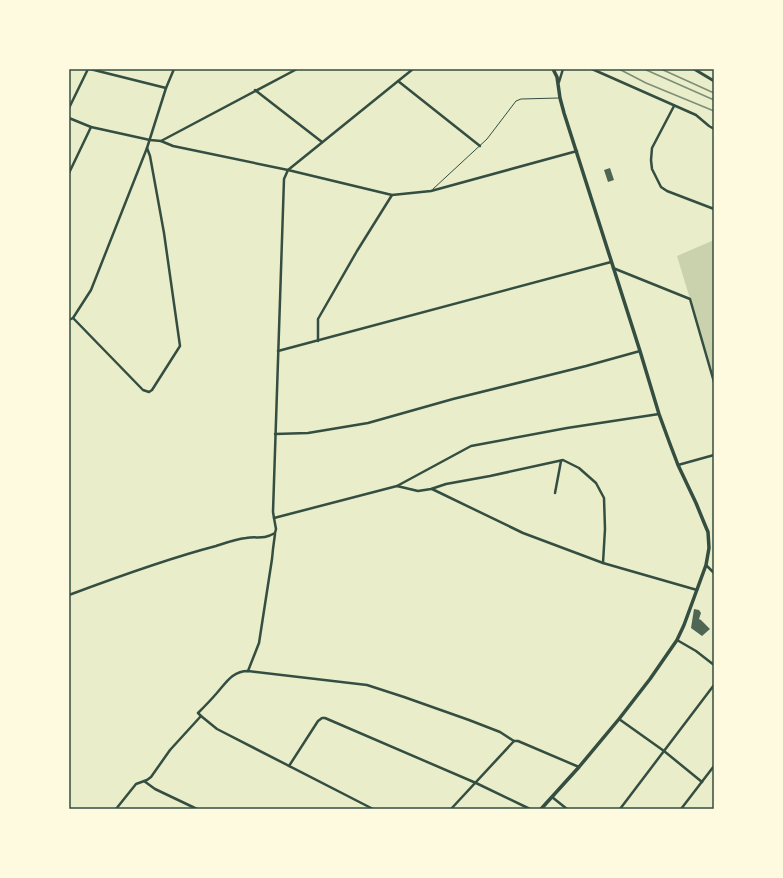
<svg xmlns="http://www.w3.org/2000/svg" width="783" height="878" font-family="Montserrat,sans-serif">
<style>
.green{fill:#cad2ad}
.building{fill:#4f6655}
.lines{fill:none;stroke-linecap:round;stroke-linejoin:round}
.service{stroke:#344e41;stroke-width:1}
.minor{stroke:#344e41;stroke-width:2.5}
.tertiary{stroke:#344e41;stroke-width:3}
.secondary{stroke:#344e41;stroke-width:3.5}
.rail{stroke:#7c8e77;stroke-width:1.5}
.neatline{fill:none;stroke:#344e41;stroke-width:1.5}
</style>
<rect width="100%" height="100%" fill="#e9edc9"/>
<path class="green" d="M714 240V378L677 256Z"/>
<g class="building">
<path d="M610 168 614 180 608 182 604 170Z"/>
<path d="M694 609 699 610 701 613 699 619 701 620 710 629 702 636 691 628Z"/>
</g>
<g class="lines">
<path class="service" d="M433 189 487 139 516 101 521 99 559 98"/>
<g class="minor">
<path d="M90 69 166 88"/>
<path d="M413 69 288 170 284 179 273 512 274 518 397 486 418 491 431 489 446 484 490 476 563 460 579 468 596 483 604 498 605 529 603 563"/>
<path d="M592 69 696 115 709 126 714 129"/>
<path d="M398 81 480 146"/>
<path d="M559 82 563 69"/>
<path d="M255 90 322 142"/>
<path d="M674 106 652 148 651 160 652 169 661 187 667 191 714 209"/>
<path d="M69 108 88 69"/>
<path d="M69 118 91 127 150 140 161 141 173 146 288 170 392 195 431 191 577 151"/>
<path d="M161 141 297 69"/>
<path d="M69 173 91 127"/>
<path d="M613 268 690 299 714 382"/>
<path d="M73 318 143 390 149 392 152 390 180 346 164 233 150 156 147 148"/>
<path d="M69 320 73 318 91 290 147 148 166 88 174 69"/>
<path d="M318 341V319L357 251 392 195"/>
<path d="M278 351 611 262"/>
<path d="M275 434 308 433 368 423 453 399 586 366 640 351"/>
<path d="M678 465 714 455"/>
<path d="M397 486 471 446 567 428 659 414"/>
<path d="M432 489 523 533 603 563 697 590"/>
<path d="M555 493 561 461"/>
<path d="M706 565 714 573"/>
<path d="M69 595C117 577 166 559 216 546 225 543 236 539 246 538 257 536 263 540 275 533L276 529 274 518"/>
<path d="M677 640 696 651 714 665"/>
<path d="M248 671 259 643 272 559 273 549 275 534"/>
<path d="M619 719 664 751 702 782"/>
<path d="M289 766 318 721 322 718H325L476 783 530 809"/>
<path d="M144 781 155 789 197 809"/>
<path d="M552 797 567 809"/>
<path d="M116 809 136 784 147 780 151 777 170 750 201 716"/>
<path d="M373 809 217 729 201 716 198 713C204 707 210 701 216 694 226 683 232 671 248 671L367 685 404 697 469 720 500 732 514 741"/>
<path d="M451 809 514 741H518L579 767"/>
<path d="M620 809 714 685"/>
<path d="M681 809 714 766"/>
</g>
<path class="tertiary" d="M694 69 714 81"/>
<path class="secondary" d="M541 809 579 767 619 719 650 679 677 640 684 625 706 565 709 548 708 532 705 525 696 503 678 465 670 444 659 414 640 351 564 113 560 98 557 77 553 69"/>
<g class="rail">
<path d="M619 69 646 83 714 111"/>
<path d="M644 69 714 100"/>
<path d="M661 69 714 93"/>
</g>
</g>
<rect width="783" height="878" fill="none" stroke="#fefae0" stroke-width="140"/>
<rect x="70" y="70" width="643" height="738" class="neatline"/>
</svg>
